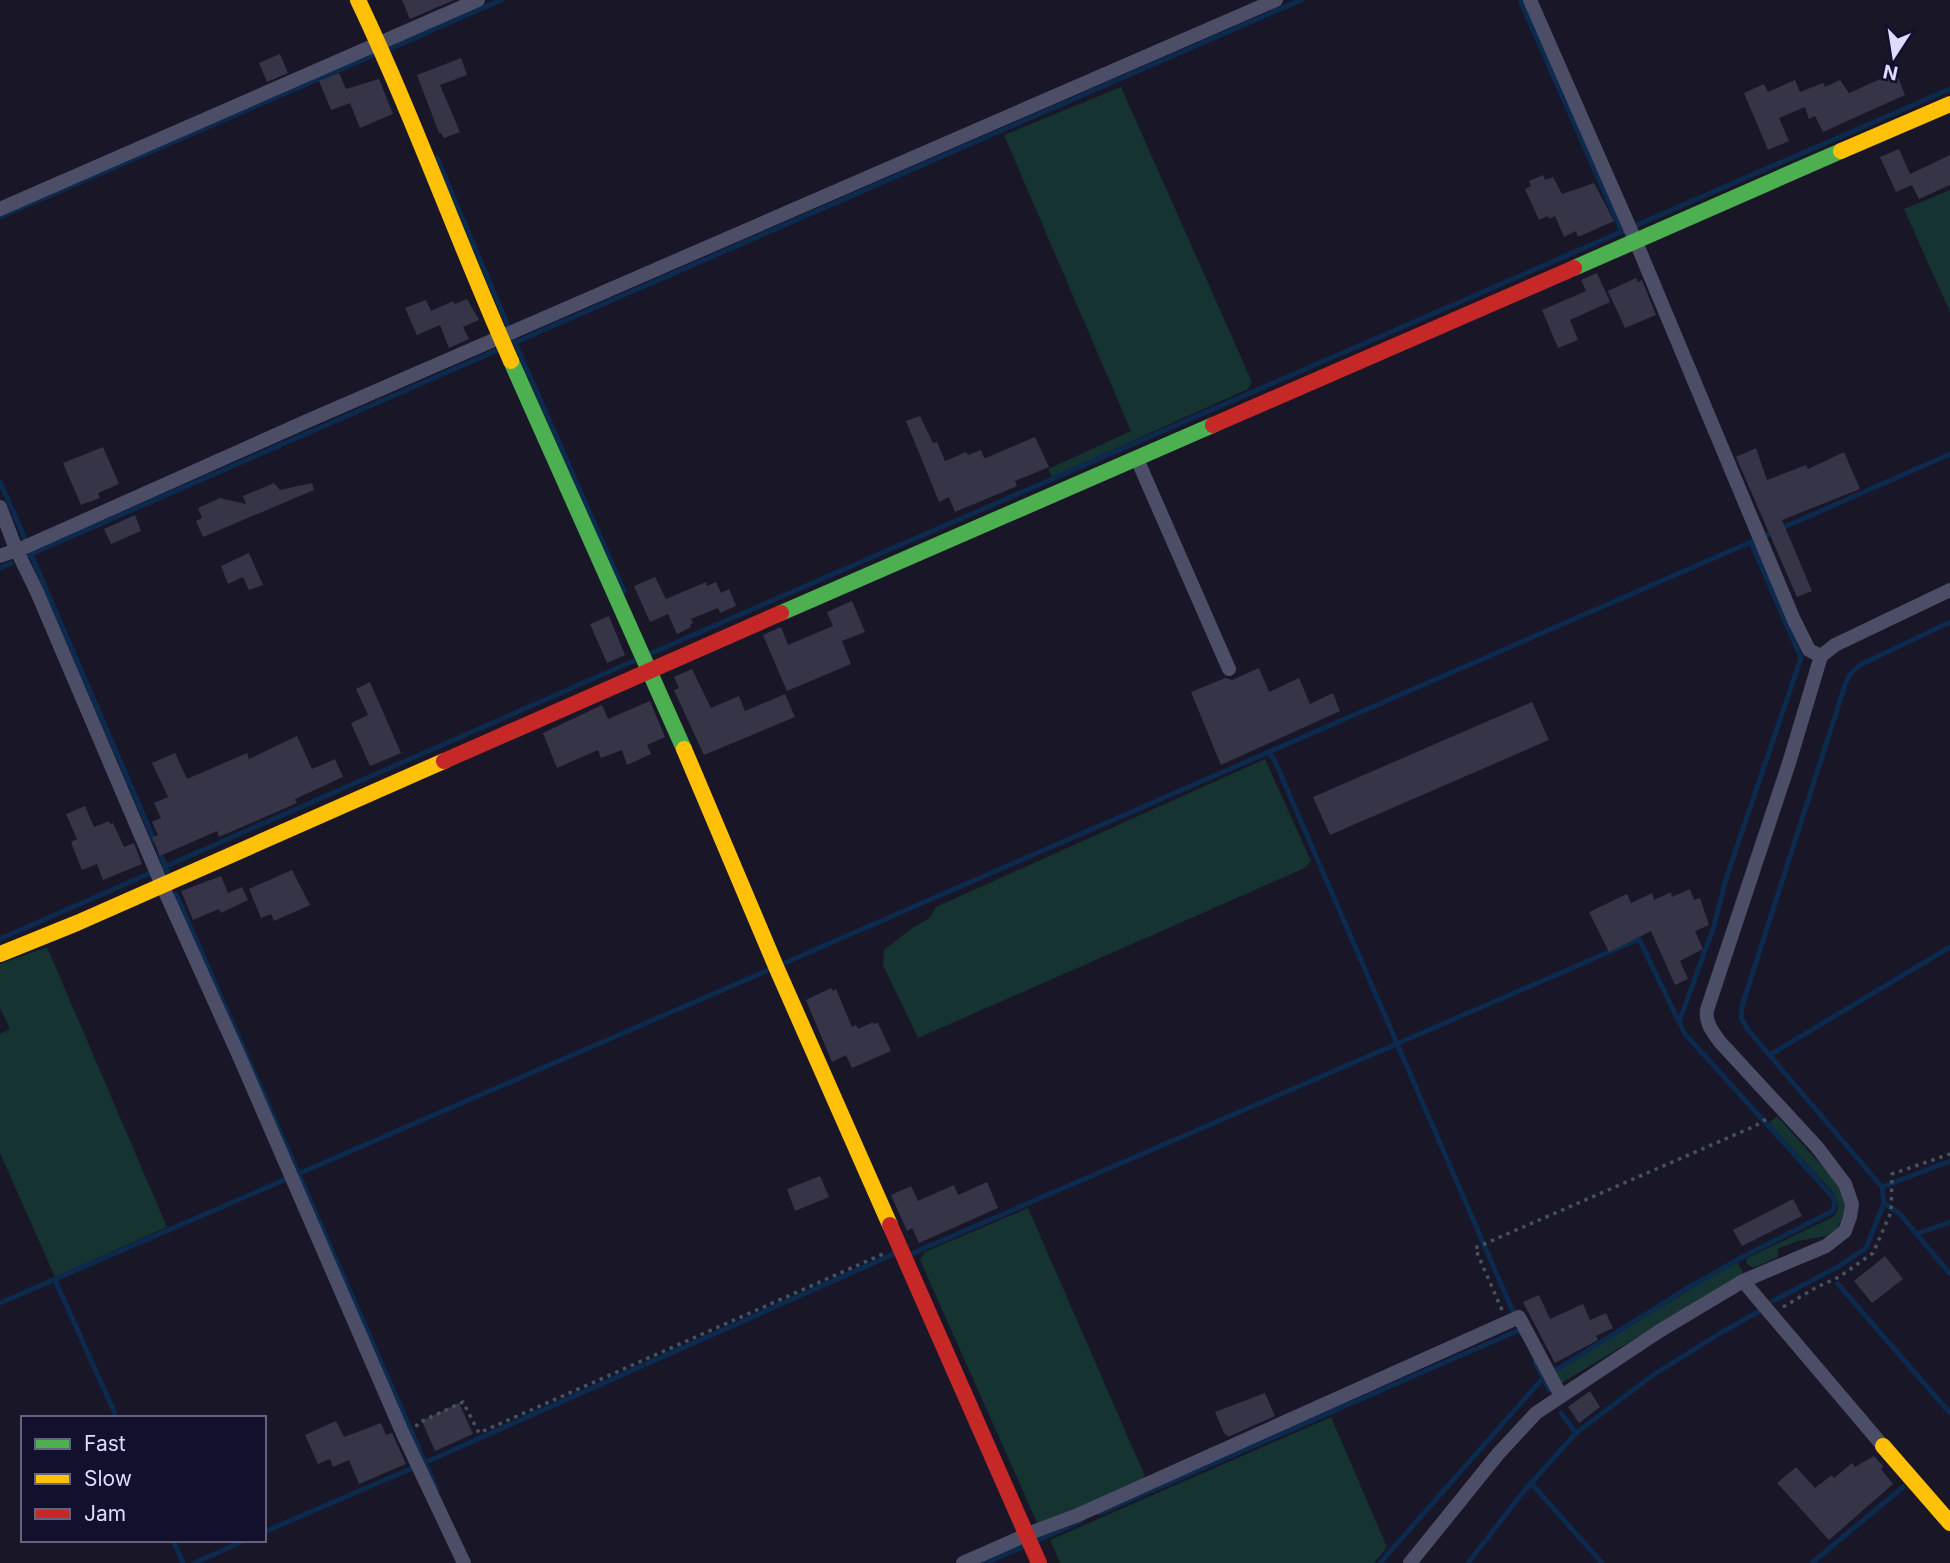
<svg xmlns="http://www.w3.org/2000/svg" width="1950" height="1563" font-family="Inter,sans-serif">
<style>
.green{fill:#143331}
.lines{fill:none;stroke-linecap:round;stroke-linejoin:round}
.stream{stroke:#0c2a4e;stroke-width:5}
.building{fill:#363548}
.path{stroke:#435362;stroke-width:3.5;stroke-dasharray:3.5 5;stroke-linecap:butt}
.street{stroke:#4c4d67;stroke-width:14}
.fast{stroke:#4caf50;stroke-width:16}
.slow{stroke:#ffc107;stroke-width:16}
.jam{stroke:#c62828;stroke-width:16}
</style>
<rect width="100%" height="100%" fill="#181627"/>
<g class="green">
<path d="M1121 87 1252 382 1248 389 1052 477 1048 469 1131 431 1004 135Z"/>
<path d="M1950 190V312L1904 209Z"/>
<path d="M1265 759 1311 861 1305 868 918 1038 883 965 884 950 912 928 930 918 936 907Z"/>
<path d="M47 947 167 1227 55 1277 0 1153V1034L10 1029 0 1008V964Z"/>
<path d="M1777 1116 1833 1178 1844 1195 1846 1208 1837 1229 1826 1236 1798 1241 1778 1249V1257L1753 1268 1746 1263 1747 1258 1833 1217C1841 1207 1838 1201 1832 1191L1769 1123Z"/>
<path d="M1028 1208 1145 1476 1139 1482 1038 1525 920 1260 925 1252Z"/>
<path d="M1734 1263H1738L1743 1272 1740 1275 1560 1384 1553 1373Z"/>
<path d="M1331 1417 1387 1547 1374 1563H1060L1050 1540Z"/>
</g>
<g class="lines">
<g class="stream">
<path d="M1520 0 1622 232"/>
<path d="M387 50 501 0"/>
<path d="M437 158 508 326"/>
<path d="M0 217 376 54"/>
<path d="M514 340 624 591"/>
<path d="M509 345 1301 0"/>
<path d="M0 482 27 543"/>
<path d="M1764 536 1950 454"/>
<path d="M30 552 155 842"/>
<path d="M29 555 500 349"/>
<path d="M0 568 11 563"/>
<path d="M647 655 1950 89"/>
<path d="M1267 752 1274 759 1514 1314"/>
<path d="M159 851 167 871"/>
<path d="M176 894 437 1490"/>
<path d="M0 939 638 659"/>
<path d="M780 965 1753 541"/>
<path d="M1770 1055 1950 947"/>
<path d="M1882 1187 1950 1161"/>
<path d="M1884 1203 1900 1214 1950 1274"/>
<path d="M1916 1234 1950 1222"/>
<path d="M911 1254 1639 939 1679 1022"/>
<path d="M55 1280 117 1418"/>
<path d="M1838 1284 1950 1413"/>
<path d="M1773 1301 1839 1266 1866 1248 1884 1203 1882 1187 1748 1030 1741 1018 1742 1006 1845 685 1850 674 1860 665 1950 622"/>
<path d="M0 1303 771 969"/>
<path d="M1535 1362 1549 1390"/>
<path d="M1561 1413 1576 1433"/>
<path d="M424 1463 898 1252"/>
<path d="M1531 1483 1602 1563"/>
<path d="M1100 1513 1519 1330 1522 1334"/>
<path d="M264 1532 415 1467"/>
<path d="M173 1540 183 1563"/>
<path d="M1036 1541 1081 1521"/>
<path d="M194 1563 246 1540"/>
<path d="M985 1563 1027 1545"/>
<path d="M1380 1563 1543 1378 1686 1289 1748 1254 1833 1211 1835 1202 1832 1196 1685 1034 1679 1022 1713 929 1727 876 1801 658 1751 542"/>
<path d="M1468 1563 1524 1491 1576 1433 1653 1375 1722 1332 1758 1312"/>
<path d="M1812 1563 1903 1487"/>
</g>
</g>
<g class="building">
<path d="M402 0H454L410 19Z"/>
<path d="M280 54 288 73 267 82 259 63Z"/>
<path d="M461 58 467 75 440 85 460 132 444 138 441 133H439L417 75Z"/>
<path d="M1896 72 1905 95 1823 132 1815 116 1809 119 1805 107 1779 118 1789 141 1768 150 1744 93 1764 84 1768 92 1795 80 1800 92 1823 83 1825 87 1840 80 1849 93Z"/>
<path d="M339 73 346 89 379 79 393 114 360 128 350 103 331 110 319 81Z"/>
<path d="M1899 149 1910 174 1950 155V185L1919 199 1912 185 1896 192 1880 157Z"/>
<path d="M1543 175 1545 180 1553 177 1562 194 1594 183 1614 221 1578 237 1576 231 1564 237 1555 216 1549 219 1548 216 1539 220 1525 189 1531 186 1529 181Z"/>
<path d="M1597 273 1610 302 1570 320 1578 340 1558 348 1542 310 1586 291 1581 280Z"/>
<path d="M1636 278 1638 282 1642 280 1656 315 1625 328 1608 291Z"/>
<path d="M467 299 479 320 463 327 469 339 449 348 440 325 417 335 405 308 426 300 431 311 453 301 455 304Z"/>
<path d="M920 416 933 443 937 442 945 461 966 452 968 455 981 450 984 458 988 457 1035 437 1049 467 1015 481 1017 486 955 512 949 497 939 502 906 421Z"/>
<path d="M103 447 119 484 98 493 100 498 81 505 63 463Z"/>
<path d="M1756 448 1767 480 1806 465 1808 469 1844 452 1860 489 1782 520 1812 591 1797 597 1736 457Z"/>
<path d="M274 483 280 490 312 483 314 490 203 537 196 521 202 518 198 508 220 498 246 504 243 496Z"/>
<path d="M135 515 141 531 111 544 104 529Z"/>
<path d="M249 553 263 585 249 590 243 577 228 584 221 566Z"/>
<path d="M655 577 666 599 706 582 707 586 716 582 721 593 729 589 736 606 720 613 718 608 691 619 693 623 690 625 691 627 677 634 668 614 650 622 634 586Z"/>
<path d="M852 601 865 632 842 641 851 664 787 691 763 635 781 627 788 645 833 626 827 612Z"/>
<path d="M609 616 625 655 607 663 590 624Z"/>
<path d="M1259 668 1269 692 1299 678 1310 704 1333 693 1340 711 1221 765 1191 692 1225 678 1232 680Z"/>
<path d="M692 669 711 708 739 696 745 711 785 694 795 717 704 755 674 690 679 688 674 677Z"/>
<path d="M370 682 401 753 370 766 351 723 368 715 356 689Z"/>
<path d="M650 701 665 737 647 745 651 754 627 765 622 750 601 758 598 750 557 768 543 733 602 705 608 719Z"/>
<path d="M1532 702 1549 740 1330 835 1313 797Z"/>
<path d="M297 736 312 769 335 759 343 777 295 799 297 803 219 837 217 831 160 856 152 837 158 835 152 822 161 818 154 803 168 797 152 763 175 753 187 779 247 753 249 759Z"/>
<path d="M85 806 94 827 109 821 110 824 113 823 124 847 134 843 142 864 103 880 97 864 82 870 71 842 77 839 66 814Z"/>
<path d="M292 870 310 905 274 921 271 914 261 918 249 889Z"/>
<path d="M221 876 228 893 242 887 248 900 221 913 219 909 193 920 181 891Z"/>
<path d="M1690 889 1694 900 1700 898 1709 925 1695 931 1703 949 1680 961 1688 979 1675 985 1651 931 1609 952 1589 912 1627 894 1631 903 1652 893 1654 900 1671 892 1672 897Z"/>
<path d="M831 988 833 991 836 989 852 1027 856 1025 858 1029 873 1022 874 1024 878 1023 891 1051 852 1068 846 1055 832 1062 806 1000Z"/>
<path d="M820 1176 829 1197 795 1211 787 1189Z"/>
<path d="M987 1182 998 1208 919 1243 912 1228 907 1231 891 1195 911 1186 918 1201 954 1185 958 1195Z"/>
<path d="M1793 1199 1802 1216 1742 1246 1733 1230Z"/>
<path d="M1885 1256 1903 1279 1872 1303 1854 1281Z"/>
<path d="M1539 1295 1550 1319 1583 1304 1590 1320 1606 1313 1613 1328 1596 1336 1598 1340 1555 1363 1523 1302Z"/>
<path d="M1590 1391 1600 1407 1579 1423 1568 1407Z"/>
<path d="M1265 1393 1275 1416 1228 1437 1227 1434 1225 1435 1215 1412Z"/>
<path d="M459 1403 473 1434 435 1451 422 1421Z"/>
<path d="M336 1421 344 1437 381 1423 386 1435 392 1433 406 1464 359 1484 349 1460 333 1467 330 1459 318 1464 305 1435Z"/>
<path d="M1874 1456 1883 1466 1881 1469 1893 1484 1829 1540 1777 1483 1796 1467 1815 1488 1832 1475 1834 1478 1852 1463 1855 1467Z"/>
</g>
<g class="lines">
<g class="path">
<path d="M1783 1307 1817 1287 1839 1277 1873 1253 1891 1212 1892 1174 1950 1154"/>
<path d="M1502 1310 1475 1248 1755 1126 1768 1118"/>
<path d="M416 1427 418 1423 463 1402 479 1433 883 1254"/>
</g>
<g class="street">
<path d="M1530 0 1636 242 1794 620 1809 650 1821 656"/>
<path d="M0 209 478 0"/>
<path d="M1137 459 1229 669"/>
<path d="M0 507 16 549 37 592 162 885 240 1058 403 1434 464 1563"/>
<path d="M0 556 25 547 305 422 1276 0"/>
<path d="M1743 1281 1883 1446"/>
<path d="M1030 1533 1078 1515 1519 1317 1561 1396"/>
<path d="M963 1563 1026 1535"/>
<path d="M1410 1563 1498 1454 1536 1413 1661 1330 1743 1281 1826 1246 1845 1231 1850 1217 1852 1204 1845 1184 1817 1147 1720 1042C1713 1032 1705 1023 1707 1010L1789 763 1821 656 1835 645 1950 590"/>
</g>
<g class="fast">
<path d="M1574 268 1841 151"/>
<path d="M511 361 684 749"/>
<path d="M781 613 1213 425"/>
</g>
<g class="slow">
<path d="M358 0C414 118 458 242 511 361"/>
<path d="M1841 151 1950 104"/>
<path d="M684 749 777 969 890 1225"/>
<path d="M0 954 77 923 444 761"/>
<path d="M1883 1446 1950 1523"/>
</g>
<g class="jam">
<path d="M1213 425 1574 268"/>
<path d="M444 761 781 613"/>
<path d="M890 1225 1039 1563"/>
</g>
</g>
<rect x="21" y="1416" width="245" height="126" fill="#12102d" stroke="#636281" stroke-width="2"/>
<rect x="35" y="1439" width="35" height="10" fill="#4caf50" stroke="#636281" stroke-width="2"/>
<text x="84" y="1451" font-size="21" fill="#dddcff">Fast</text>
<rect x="35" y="1474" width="35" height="10" fill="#ffc107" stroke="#636281" stroke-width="2"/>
<text x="84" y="1486" font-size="21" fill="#dddcff">Slow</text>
<rect x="35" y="1509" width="35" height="10" fill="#c62828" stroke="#636281" stroke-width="2"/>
<text x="84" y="1521" font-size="21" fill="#dddcff">Jam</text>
<g transform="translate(1894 56) rotate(192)" stroke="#12102d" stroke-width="5" paint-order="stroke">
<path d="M0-5L12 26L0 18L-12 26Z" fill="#dddcff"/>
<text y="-10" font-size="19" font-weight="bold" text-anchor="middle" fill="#dddcff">N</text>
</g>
</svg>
